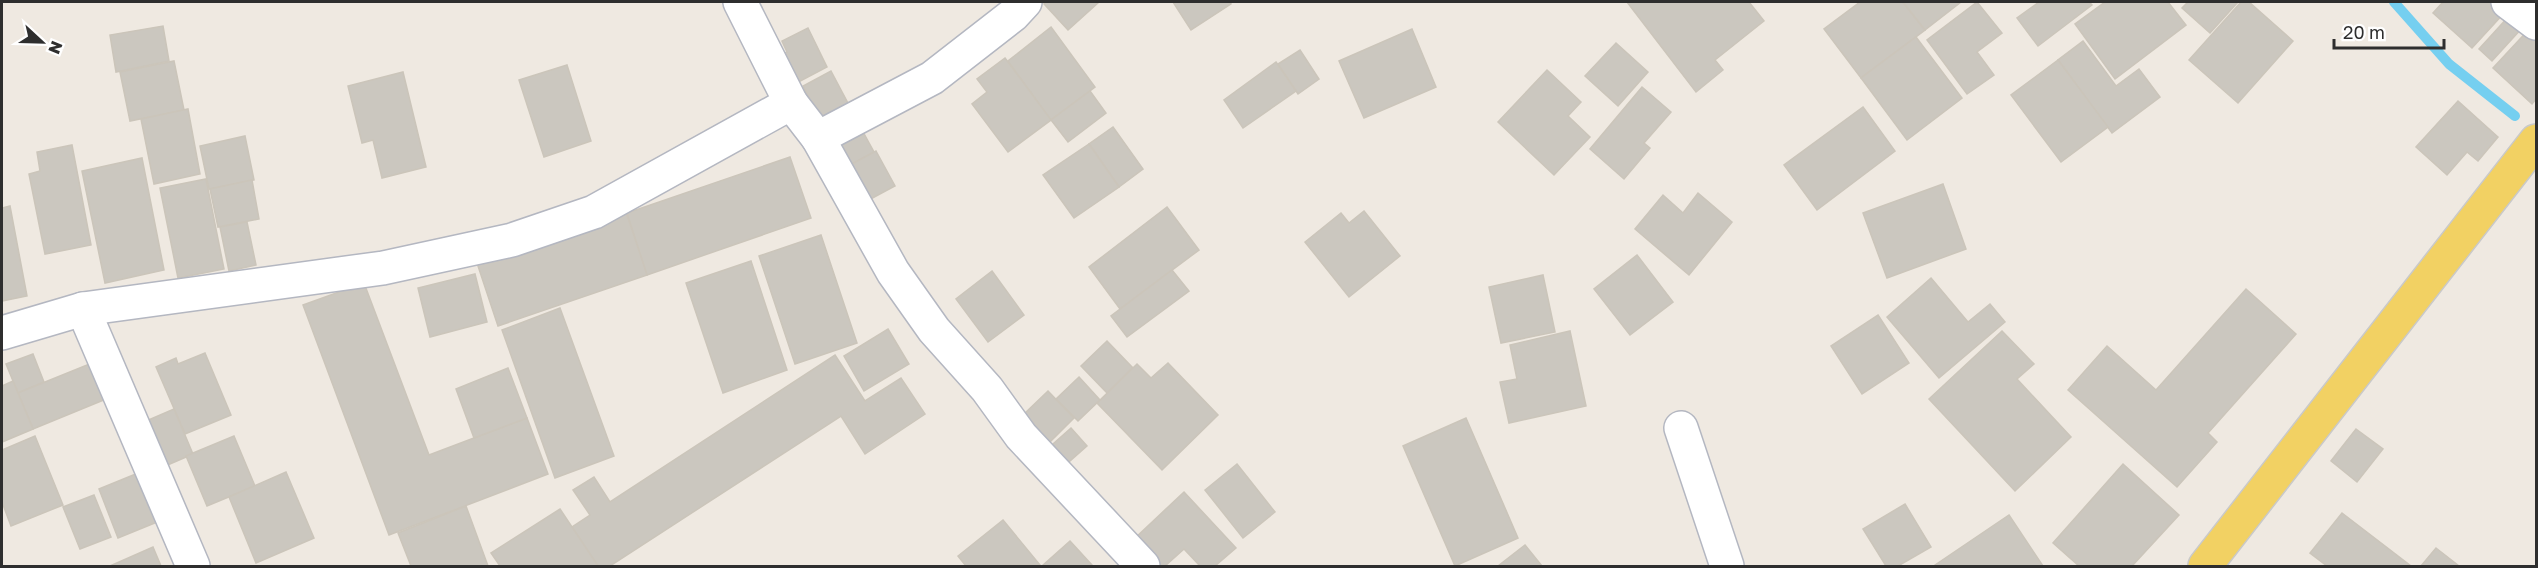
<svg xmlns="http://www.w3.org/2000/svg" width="2538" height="568" font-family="'Golos Text',sans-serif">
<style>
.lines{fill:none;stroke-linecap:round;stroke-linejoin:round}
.stream{stroke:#75cff0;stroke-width:10}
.building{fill:#cbc7bf;stroke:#cbc5ba;stroke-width:1.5}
.minor-casing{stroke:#b4b7c1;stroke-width:36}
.major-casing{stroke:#c9c9c9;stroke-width:36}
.minor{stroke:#fff;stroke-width:33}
.major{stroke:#f2d163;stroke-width:33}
</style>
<rect width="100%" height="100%" fill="#efe9e1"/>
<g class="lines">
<path class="stream" d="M2394 2 2449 64 2515 116"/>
</g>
<g class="building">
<path d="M1047 2H1099L1068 30 1044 4Z"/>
<path d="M1173 2H1229L1231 4 1191 30Z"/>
<path d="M1627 2H1749L1764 21 1715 60 1723 70 1696 92Z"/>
<path d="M1860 2H1903L1925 30 1861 78 1824 29Z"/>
<path d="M1903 2H1961L1925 30Z"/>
<path d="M1977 2 2002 33 1977 52 1994 75 1967 94 1927 40Z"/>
<path d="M2039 2H2089L2092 5 2038 46 2017 18Z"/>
<path d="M2105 2H2168L2186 25 2115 79 2075 24Z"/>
<path d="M2188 2H2238L2210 33 2182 8Z"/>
<path d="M2241 2H2249L2293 41 2238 103 2189 60Z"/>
<path d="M2443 2H2494L2505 12 2472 48 2433 13Z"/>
<path d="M2509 16 2522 28 2492 61 2479 49Z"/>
<path d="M163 26 169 61 116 72 110 35Z"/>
<path d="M2532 26 2536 30V99L2532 104 2493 68Z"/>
<path d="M1051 27 1095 87 1051 120 1008 61Z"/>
<path d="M808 28 827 67 789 87 774 59 787 52 782 41Z"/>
<path d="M1412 29 1436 87 1364 118 1339 61Z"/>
<path d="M1916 37 1962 98 1907 140 1861 78Z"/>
<path d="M2083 41 2116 86 2139 69 2160 97 2112 133 2058 60Z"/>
<path d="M1616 43 1648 72 1618 106 1585 76Z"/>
<path d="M1300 50 1319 79 1298 94 1278 64Z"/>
<path d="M1005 58 1051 120 1008 152 972 104 987 92 977 79Z"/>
<path d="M2058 60 2108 127 2061 162 2011 95Z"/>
<path d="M174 61 184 110 130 121 120 72Z"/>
<path d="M1276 62 1296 91 1243 128 1224 100Z"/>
<path d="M567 65 591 141 544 157 519 80Z"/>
<path d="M1547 70 1581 102 1568 116 1590 137 1554 175 1498 122Z"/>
<path d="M831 71 850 107 821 122 803 86Z"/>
<path d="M403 72 426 167 382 178 373 140 362 143 348 86Z"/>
<path d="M1642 87 1671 112 1644 143 1650 148 1624 179 1590 149Z"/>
<path d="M1090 91 1106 113 1068 142 1051 120Z"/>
<path d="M2458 101 2498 137 2478 161 2467 152 2447 175 2416 147Z"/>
<path d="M1863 107 1895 151 1817 210 1784 165Z"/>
<path d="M188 109 200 174 154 184 141 119Z"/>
<path d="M1113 127 1143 169 1119 187 1089 144Z"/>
<path d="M862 130 874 152 850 165 838 144Z"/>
<path d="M245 136 254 180 209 189 200 146Z"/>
<path d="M1089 144 1119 187 1074 218 1043 175Z"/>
<path d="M72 145 91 245 45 254 29 174 40 171 37 152Z"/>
<path d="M876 151 895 186 867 201 850 165Z"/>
<path d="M790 157 811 218 647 275 627 213Z"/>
<path d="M142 158 164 270 105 283 82 171Z"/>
<path d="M206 179 224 269 178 278 160 188Z"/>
<path d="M252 180 259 219 218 227 210 189Z"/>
<path d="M1943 184 1966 249 1887 278 1863 213Z"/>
<path d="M1698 193 1732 222 1689 275 1635 229 1663 195 1683 213Z"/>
<path d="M10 206 27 296 2 301V208Z"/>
<path d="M1167 207 1199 250 1120 309 1089 267Z"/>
<path d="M1364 211 1400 256 1349 297 1305 242 1341 213 1349 223Z"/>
<path d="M626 212 647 275 498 326 477 263Z"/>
<path d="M247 222 256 265 229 271 220 227Z"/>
<path d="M821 235 857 343 795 364 759 256Z"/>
<path d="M1637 255 1673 302 1630 335 1594 289Z"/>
<path d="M751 261 787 370 723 393 686 283Z"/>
<path d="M1172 270 1189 291 1127 337 1111 316Z"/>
<path d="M992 271 1024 315 988 342 956 299Z"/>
<path d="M475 274 487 322 430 337 418 288Z"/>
<path d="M1543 275 1555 332 1501 343 1489 287Z"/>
<path d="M1931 278 1968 322 1990 304 2005 322 1939 378 1887 317Z"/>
<path d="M364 283 429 455 527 418 548 474 389 535 303 305Z"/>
<path d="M2246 289 2296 334 2208 433 2217 442 2177 487 2068 390 2107 346 2156 390Z"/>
<path d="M560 308 614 456 555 478 502 330Z"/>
<path d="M1878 315 1909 363 1862 394 1831 346Z"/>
<path d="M888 329 909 364 864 391 844 356Z"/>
<path d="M1570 331 1586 406 1509 423 1500 382 1517 379 1510 345Z"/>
<path d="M2002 331 2034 364 2017 379 2071 437 2015 491 1929 399Z"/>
<path d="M1107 341 1133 368 1107 393 1081 366Z"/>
<path d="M205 353 231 415 185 434 156 367 176 358 178 364Z"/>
<path d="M33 354 44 382 18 393 6 364Z"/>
<path d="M835 355 865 401 901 378 925 414 865 454 841 416 610 566H598L572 527 590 515 573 490 594 477 610 502Z"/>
<path d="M92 363 106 399 33 429 18 393Z"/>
<path d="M1168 363 1218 415 1162 470 1097 403 1137 364 1151 378Z"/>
<path d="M508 368 527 418 474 438 456 389Z"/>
<path d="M1079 377 1100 400 1078 421 1056 399Z"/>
<path d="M13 381 33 429 2 442V386Z"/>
<path d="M1048 391 1074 418 1050 442 1023 415Z"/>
<path d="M174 409 193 454 163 467 144 422Z"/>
<path d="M1466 418 1518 538 1455 566 1403 446Z"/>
<path d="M1071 428 1087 446 1061 469 1045 451Z"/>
<path d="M2356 429 2383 449 2357 482 2331 461Z"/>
<path d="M35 436 63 505 11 526 2 502V450Z"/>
<path d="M234 436 255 486 207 506 186 456Z"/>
<path d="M1237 464 1275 512 1243 538 1205 490Z"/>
<path d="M2123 464 2179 515 2132 566H2079L2053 543Z"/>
<path d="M143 471 162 520 118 538 99 489Z"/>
<path d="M286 472 314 538 256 563 229 497Z"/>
<path d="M1184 492 1236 548 1215 566H1200L1184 549 1165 566H1158L1133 540Z"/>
<path d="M94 495 111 537 80 549 63 507Z"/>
<path d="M1905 504 1931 547 1898 566H1886L1863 529Z"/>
<path d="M466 506 488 566H411L398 533Z"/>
<path d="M560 509 598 566H500L491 553Z"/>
<path d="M2342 513 2411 566H2327L2310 553Z"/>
<path d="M2009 515 2043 566H1936L1935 565Z"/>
<path d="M1003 520 1040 565 966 566 958 556Z"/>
<path d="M1070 541 1092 565 1090 566H1042Z"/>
<path d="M1525 545 1542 566H1498Z"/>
<path d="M153 547 161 566H110Z"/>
<path d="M2436 548 2459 566H2421Z"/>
</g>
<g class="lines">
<defs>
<g id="minor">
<path d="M740 2 791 103"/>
<path d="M2508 2 2536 23"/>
<path d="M818 138 932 78 1013 15 1025 2"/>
<path d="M83 309 193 566"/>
<path d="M2 333 83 309 383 268 512 240 594 212 791 103 818 138 893 272 934 330 987 389 1021 436 1143 566"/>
<path d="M1681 428 1727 566"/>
</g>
<path id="major" d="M2205 566 2536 141"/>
</defs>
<use href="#minor" class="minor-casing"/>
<use href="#major" class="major-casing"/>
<use href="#minor" class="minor"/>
<use href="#major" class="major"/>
</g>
<rect width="2538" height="568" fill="none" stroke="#2e2e2e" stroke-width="6"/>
<g transform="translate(42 42) rotate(112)" stroke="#ffffff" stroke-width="4.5" paint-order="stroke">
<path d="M0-4.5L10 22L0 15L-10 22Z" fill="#2e2e2e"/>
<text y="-9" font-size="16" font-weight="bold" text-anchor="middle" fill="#2e2e2e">N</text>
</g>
<path d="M2334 39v9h110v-9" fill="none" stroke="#2e2e2e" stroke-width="3"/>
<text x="2343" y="39" font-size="18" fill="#2e2e2e" stroke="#ffffff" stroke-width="4.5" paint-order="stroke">20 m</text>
</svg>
